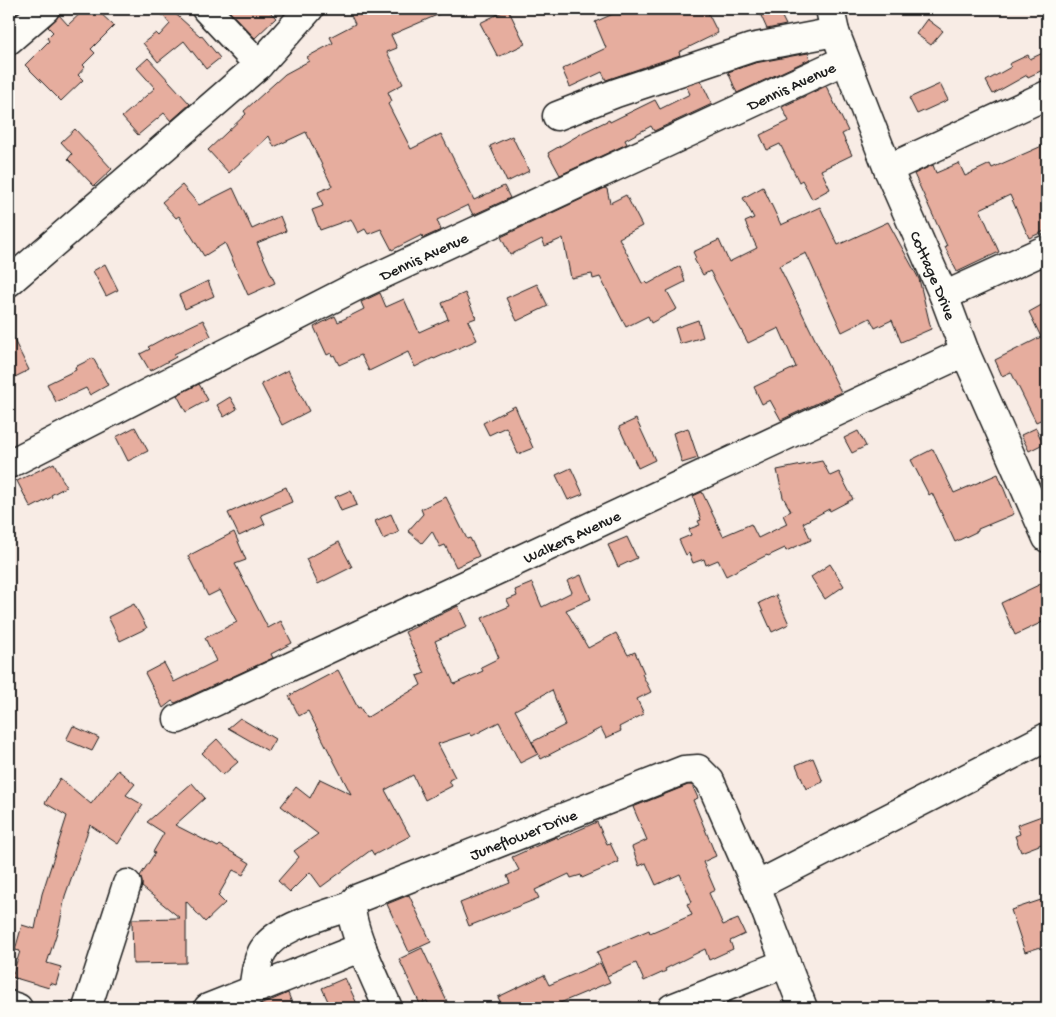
<svg xmlns="http://www.w3.org/2000/svg" width="1056" height="1017" font-family="'Gochi Hand',sans-serif">
<style>
.building{fill:#e6ad9e;stroke:#1c1c1c}
.lines{fill:none;stroke-linecap:round;stroke-linejoin:round}
.minor-casing{stroke:#1c1c1c;stroke-width:31}
.minor{stroke:#fdfcf7;stroke-width:28}
.labels{text-anchor:middle;stroke-width:5;stroke-linejoin:round;paint-order:stroke}
.street-label{font-size:16px;fill:#1c1c1c;stroke:#fdfcf7}
</style>
<rect width="100%" height="100%" fill="#f8ece5"/>
<filter id="ink" filterUnits="userSpaceOnUse"><feTurbulence type="fractalNoise" baseFrequency=".02" numOctaves="2"/><feDisplacementMap in="SourceGraphic" scale="10" xChannelSelector="R" yChannelSelector="G"/><feConvolveMatrix kernelMatrix="1 2 1 2 8 2 1 2 1" color-interpolation-filters="sRGB"/></filter>
<g filter="url(#ink)">
<g class="building">
<path d="M85 9H96L114 26 91 49 95 53 83 65 85 67 78 75 83 80 61 101 25 65 49 41 47 38 53 32 48 27 59 15 68 25Z"/>
<path d="M164 9H170L200 36 201 35 220 58 206 69 184 41 158 62 143 43 156 33 159 36 170 24 160 12Z"/>
<path d="M227 9H267L276 18 255 38Z"/>
<path d="M348 9H451L391 35 397 48 387 52 403 84 388 92 392 101 388 104 411 149 441 134 474 200 504 186 510 198 473 215 468 205 437 220 441 230 423 238 422 235 392 250 381 229 368 234 365 229 358 233 351 219 320 230 312 210 323 206 318 192 332 186 306 132 274 147 269 136 229 173 208 150 246 114 244 111 285 74 309 61 307 57 333 43 330 37 355 24Z"/>
<path d="M508 9 525 44 498 57 480 23Z"/>
<path d="M624 9H706L718 33 679 52 680 55 606 80 602 72 570 87 562 69 606 48 595 22Z"/>
<path d="M758 9H778L786 25 767 29Z"/>
<path d="M927 19 943 31 931 45 916 34Z"/>
<path d="M1047 51V68L1028 77 1027 75 993 94 986 81 1011 67 1009 64 1028 55 1030 59Z"/>
<path d="M808 53 810 59 737 93 728 72 755 63Z"/>
<path d="M148 58 190 104 171 121 164 113 138 135 122 117 155 88 137 68Z"/>
<path d="M701 81 712 104 654 131 651 126 625 140 627 144 560 175 548 153 584 132 609 120 610 122 655 100 660 109 690 94 686 86Z"/>
<path d="M940 84 948 100 917 114 909 98Z"/>
<path d="M826 86 848 131 842 134 852 155 821 170 830 189 812 199 802 180 799 182 780 144 767 150 760 135 789 121 782 107Z"/>
<path d="M75 129 112 169 94 186 68 159 72 154 61 142Z"/>
<path d="M512 136 529 171 507 182 490 146Z"/>
<path d="M1042 146 1047 157V164L1041 167 1047 181V230L1029 238 1010 195 980 209 999 252 957 272 945 247 947 246 914 174 933 165 936 173 959 163 965 176 990 164 992 168Z"/>
<path d="M182 185 199 205 233 188 252 229 280 216 286 231 257 243 275 283 248 295 225 243 204 256 179 216 176 218 162 202Z"/>
<path d="M763 187 781 225 820 207 838 245 888 222 919 279 931 329 901 342 892 320 875 328 870 318 842 332 806 253 779 266 841 392 781 420 770 400 762 404 754 387 796 367 779 328 748 343 710 271 703 275 694 259 696 258 693 252 719 240 729 262 757 248 745 222 754 218 743 198Z"/>
<path d="M605 188 607 189 610 203 626 195 642 226 619 238 642 283 646 282 648 284 680 266 685 282 667 291 677 309 651 323 648 316 626 327 600 277 593 279 592 274 571 278 563 238 545 246 542 239 510 255 501 237Z"/>
<path d="M105 264 118 290 106 296 93 271Z"/>
<path d="M208 281 214 296 185 309 179 295Z"/>
<path d="M537 284 548 306 517 321 506 298Z"/>
<path d="M380 293 386 307 404 299 419 332 448 319 442 303 465 293 476 318 468 321 477 340 434 359 433 358 415 367 408 352 369 371 361 355 339 365 334 355 332 356 331 353 327 355 314 327 335 316 338 322 364 309 361 302Z"/>
<path d="M1047 302V417L1036 422 1011 372 1002 376 995 360 1041 337 1029 312Z"/>
<path d="M203 320 211 336 174 354 176 357 150 371 140 354 150 349 148 347 159 341Z"/>
<path d="M698 320 703 337 680 344 675 328Z"/>
<path d="M9 330 29 370 9 380Z"/>
<path d="M93 358 108 385 90 395 86 388 56 402 47 384 76 370 75 367Z"/>
<path d="M288 370 309 411 282 425 261 384Z"/>
<path d="M199 384 208 400 186 412 177 395Z"/>
<path d="M230 397 237 409 224 417 217 405Z"/>
<path d="M515 406 533 448 518 454 506 427 489 435 483 423Z"/>
<path d="M636 419 655 460 638 468 619 427Z"/>
<path d="M135 427 148 451 128 461 116 437Z"/>
<path d="M688 428 698 458 682 463 673 433Z"/>
<path d="M1036 428 1043 444 1029 451 1021 435Z"/>
<path d="M858 431 866 446 852 453 844 438Z"/>
<path d="M933 449 954 493 998 474 1014 514 978 529V531L955 542 932 493 929 495 911 460Z"/>
<path d="M822 461 830 476 839 472 853 499 830 511 829 509 803 523 811 540 786 551 785 548 768 556 767 555 726 576 718 560 706 565 704 559 693 563 689 553 686 555 679 540 691 535 689 529 700 525 698 521 701 520 693 496 702 492 723 536 751 524 758 538 787 524 783 515 791 511 783 497 777 470Z"/>
<path d="M54 463 66 487 51 495 52 497 31 508 17 481Z"/>
<path d="M571 468 583 494 568 500 556 475Z"/>
<path d="M286 487 292 502 261 515 265 524 239 536 228 513Z"/>
<path d="M351 490 357 505 341 511 335 497Z"/>
<path d="M446 497 467 539 470 538 479 556 456 567 445 545 440 547 432 531 422 543 408 531 423 514 421 509Z"/>
<path d="M391 514 399 532 383 539 375 521Z"/>
<path d="M234 532 246 560 235 564 268 628 281 621 292 643 271 654 273 658 175 703 172 701 163 708 145 673 164 663 174 682 216 661 205 638 237 622 220 590 208 596 188 556Z"/>
<path d="M627 537 637 558 618 567 608 545Z"/>
<path d="M339 542 352 567 318 584 306 559Z"/>
<path d="M830 564 844 586 825 599 811 577Z"/>
<path d="M581 575 591 599 566 610 588 648 616 633 628 655 635 652 644 673 642 674 651 692 637 699 644 714 619 727 621 731 606 738 601 728 541 759 532 742 565 725 552 690 515 710 538 754 520 763 499 722 472 736 470 733 438 744 455 777 449 780 452 786 425 800 413 775 385 790 410 836 374 855 371 850 321 887 310 872 290 892 278 881 299 857 294 851 318 834 281 806 296 787 310 798 320 779 351 794 308 711 299 716 289 696 338 670 358 708 360 707 366 718 421 685 417 676 425 673 405 632 458 606 467 627 435 641 454 684 483 671 481 667 499 658 482 618 510 606 507 600 517 596 515 590 532 583 542 607 572 592 567 581Z"/>
<path d="M1047 581V620L1015 635 1001 603Z"/>
<path d="M776 595 789 624 772 632 759 603Z"/>
<path d="M134 604 147 628 120 641 108 617Z"/>
<path d="M240 718 275 739 268 751 228 728Z"/>
<path d="M73 726 99 738 92 751 66 740Z"/>
<path d="M217 739 238 762 223 775 202 753Z"/>
<path d="M813 758 823 782 806 789 796 765Z"/>
<path d="M118 770 135 784 126 795 143 805 118 844 90 825 65 896 60 923 47 963 61 967 56 985 50 983 49 988 12 977 20 951 15 950 22 925 35 929 42 894 67 816 45 803 60 778 91 804Z"/>
<path d="M192 783 205 798 175 825 218 847 220 845 250 863 243 875 233 870 218 896 225 903 205 922 186 901V963L133 964 132 919 180 918 142 887V881L140 876 155 853 153 852 164 833 147 822Z"/>
<path d="M688 785H692L698 798 693 800 716 856 703 862 715 890 709 893 723 925 738 919 745 934 730 941 733 949 709 960 705 949 665 969 666 971 644 981 636 963 607 976 597 952 649 930 650 933 692 915 687 904 692 902 680 874 656 885 646 863 639 866 632 847 647 840 633 807Z"/>
<path d="M1047 814V842L1021 852 1015 836 1020 834 1017 825Z"/>
<path d="M597 822 607 844 610 843 619 862 582 878 581 875 571 878 569 874 535 890 539 898 469 926 460 903 510 883 507 876 519 870 512 857 552 839 557 837 558 839Z"/>
<path d="M409 895 431 942 409 952 387 904Z"/>
<path d="M1047 898V945L1025 952 1011 910Z"/>
<path d="M422 948 450 1008H430L427 1001 420 1004 399 959Z"/>
<path d="M600 963 610 982 548 1008H503L498 997 544 975 549 985Z"/>
<path d="M345 978 359 1008H331L322 988Z"/>
<path d="M288 993 294 1008H250L258 1006Z"/>
</g>
<g class="lines">
<defs>
<g id="minor">
<path d="M206 9 259 65"/>
<path id="s1" d="M830 9 835 32 888 169 944 296 965 352 1047 538"/>
<path d="M9 40 45 9"/>
<path d="M557 116 616 93 751 48 835 32"/>
<path d="M888 169 1047 95"/>
<path d="M9 282 259 65 309 9"/>
<path d="M944 296 1047 249"/>
<path id="s2" d="M9 464 353 288 845 60"/>
<path id="s3" d="M178 719 965 352"/>
<path d="M756 886 1047 737"/>
<path id="s4" d="M351 906 356 899 684 770 698 769 710 781 756 886 803 1008"/>
<path d="M351 906C352 933 377 982 388 1008"/>
<path d="M253 991C255 977 256 964 262 952 275 927 325 915 351 906"/>
<path d="M9 1005 18 1008"/>
<path d="M87 1008 127 884"/>
<path d="M208 1008 362 947"/>
<path d="M672 1008 786 963"/>
</g>
</defs>
<use href="#minor" class="minor-casing"/>
<use href="#minor" class="minor"/>
</g>
</g>
<g class="labels">
<g class="street-label">
<text dy="6" stroke="none"><textPath href="#s2" startOffset="869">Dennis Avenue</textPath></text>
<text dy="6" stroke="none"><textPath href="#s2" startOffset="464">Dennis Avenue</textPath></text>
<text dy="6" stroke="none"><textPath href="#s1" startOffset="286">Cottage Drive</textPath></text>
<text dy="6" stroke="none"><textPath href="#s3" startOffset="434">Walkers Avenue</textPath></text>
<text dy="6" stroke="none"><textPath href="#s4" startOffset="188">Juneflower Drive</textPath></text>
</g>
</g>
<rect width="1056" height="1017" fill="none" stroke="#fdfcf7" stroke-width="30"/>
<rect x="15" y="15" width="1026" height="987" fill="none" stroke="#1c1c1c" stroke-width="2" filter="url(#ink)"/>
</svg>
